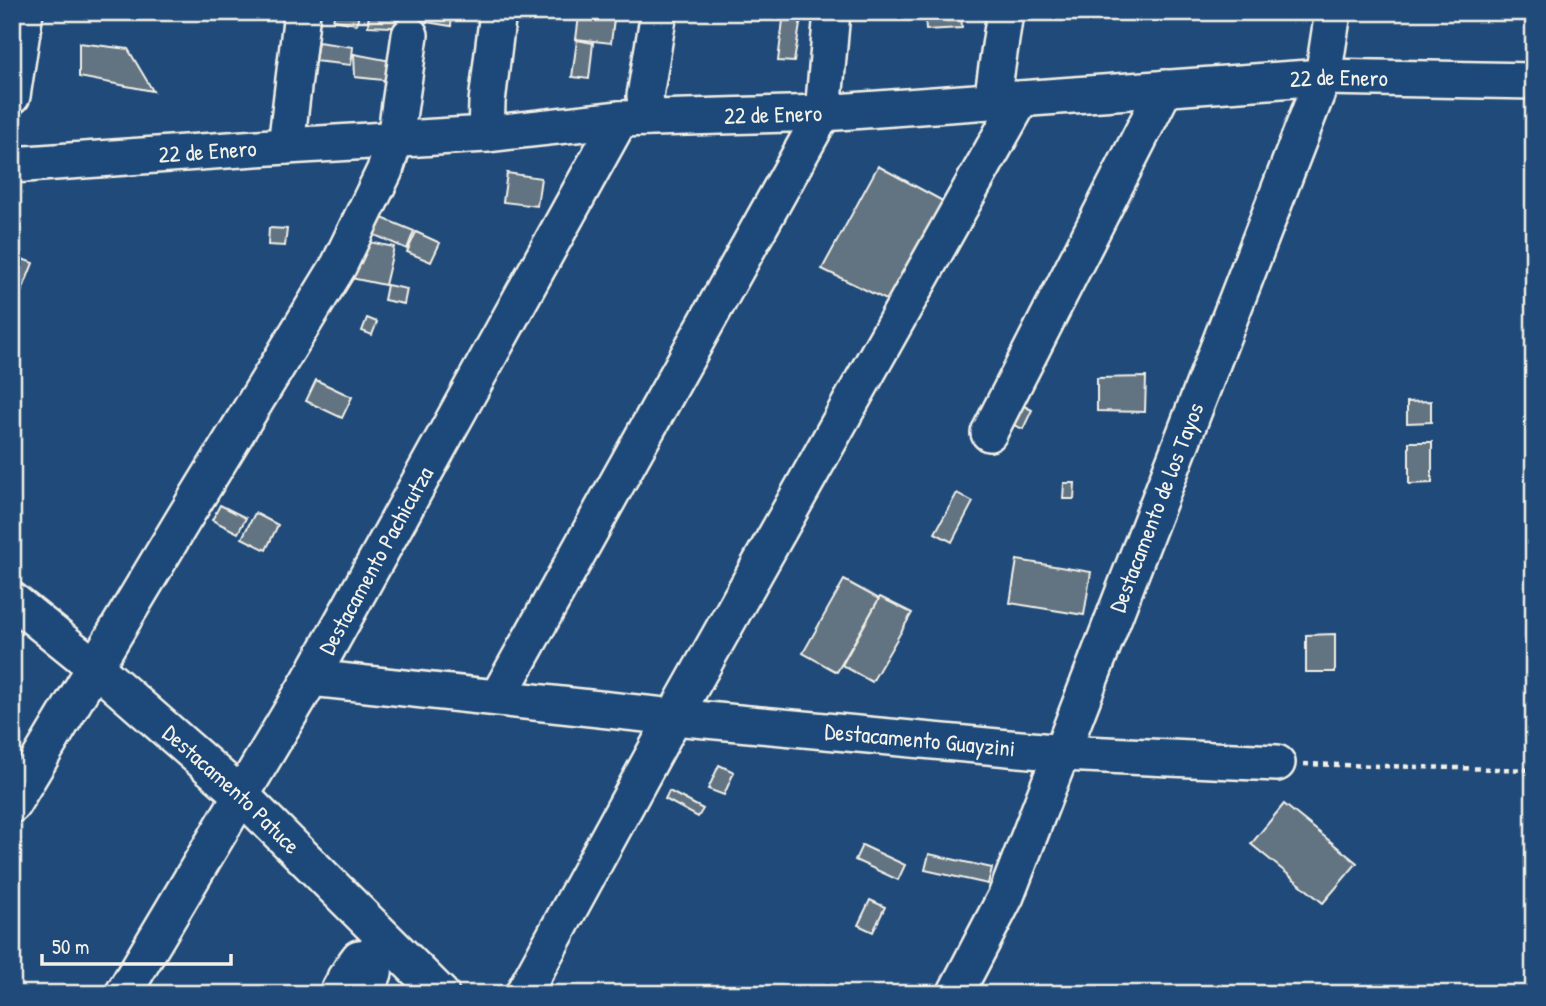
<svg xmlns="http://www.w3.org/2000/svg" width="1546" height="1006" font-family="'Patrick Hand',sans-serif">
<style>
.building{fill:#627382;stroke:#f4f1e8;stroke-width:2}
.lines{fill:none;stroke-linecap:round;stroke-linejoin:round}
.minor-casing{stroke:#f4f1e8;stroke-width:40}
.path{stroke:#f4f1e8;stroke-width:4.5;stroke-dasharray:5 5;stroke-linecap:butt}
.minor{stroke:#1f4a7a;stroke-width:35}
.labels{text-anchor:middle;stroke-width:6;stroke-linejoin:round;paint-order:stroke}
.street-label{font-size:23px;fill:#f4f1e8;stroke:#1f4a7a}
</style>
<rect width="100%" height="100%" fill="#1f4a7a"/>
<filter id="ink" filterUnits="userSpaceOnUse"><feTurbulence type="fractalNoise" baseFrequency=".0143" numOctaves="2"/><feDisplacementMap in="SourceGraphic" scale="14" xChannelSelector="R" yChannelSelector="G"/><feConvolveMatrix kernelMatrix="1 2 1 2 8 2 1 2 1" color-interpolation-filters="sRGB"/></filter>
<g filter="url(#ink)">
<g class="building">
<path d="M335 12H359L357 24 333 20Z"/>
<path d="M369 12H418L417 28 368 26Z"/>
<path d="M428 12H452L451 26 426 22Z"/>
<path d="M784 12H802L794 62 778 61Z"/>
<path d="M925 12H961L962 28 926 30Z"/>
<path d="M579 16 614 19 611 43 576 39Z"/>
<path d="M577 40 593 43 589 79 572 77Z"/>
<path d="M318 42 353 47 351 65 315 61Z"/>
<path d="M79 43 128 49 153 91 79 77Z"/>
<path d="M354 54 391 61 392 81 355 77Z"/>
<path d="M878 166 952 206 899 306 822 269Z"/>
<path d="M507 173 541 178 537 206 503 202Z"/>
<path d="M377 216 414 231 407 249 370 233Z"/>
<path d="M269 228 287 229 285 246 268 245Z"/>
<path d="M416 232 440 243 431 262 407 252Z"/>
<path d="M360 240 394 247 385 285 351 278Z"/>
<path d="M17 257 33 263 22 291 12 288V269Z"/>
<path d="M387 285 407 289 404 304 384 300Z"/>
<path d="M367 318 377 322 372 335 362 331Z"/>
<path d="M1146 377 1145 412 1097 411V378Z"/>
<path d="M316 380 352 397 342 418 306 401Z"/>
<path d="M1431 401V422L1407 423V402Z"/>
<path d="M1018 403 1032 410 1023 429 1009 423Z"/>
<path d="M1409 442H1432V483L1409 484Z"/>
<path d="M1064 483H1075L1074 499H1063Z"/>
<path d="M957 493 973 502 952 542 935 533Z"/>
<path d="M220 505 246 518 238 533 212 520Z"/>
<path d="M255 513 278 525 266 550 242 538Z"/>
<path d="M1017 560 1091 572 1084 615 1010 603Z"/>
<path d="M844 580 879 599 837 672 803 653Z"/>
<path d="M880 597 912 613 872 682 842 665Z"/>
<path d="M1335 634V672H1306V635Z"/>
<path d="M719 765 734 772 724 795 708 789Z"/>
<path d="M669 791 703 809 698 817 665 799Z"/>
<path d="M1284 804 1357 863 1323 903 1251 844Z"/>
<path d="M862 845 905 865 898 880 855 860Z"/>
<path d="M929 854 992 868 988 884 925 870Z"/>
<path d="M870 900 885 907 873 932 858 925Z"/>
</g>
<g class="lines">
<defs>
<g id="minor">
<path d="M12 96 25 12"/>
<path d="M992 101 1005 12"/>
<path d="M648 118 645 96 659 12"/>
<path d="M486 134 487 102 498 12"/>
<path d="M286 146 302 12"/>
<path id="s1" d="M12 165 286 146 486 134 620 119 823 113 1323 77 1534 81"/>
<path d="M989 433 1165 88"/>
<path id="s2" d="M12 600 95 667 241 795 441 994"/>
<path id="s3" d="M311 678 674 717 1063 753 1277 763"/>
<path d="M498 697 823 113 832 12"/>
<path d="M12 805 183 520 339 265 385 170 395 139 410 35"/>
<path id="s4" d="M123 994 311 678 620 119"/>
<path d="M337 994C344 982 350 969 359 958L366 957C380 970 375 978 360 986L345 978"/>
<path d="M523 994 674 717 1021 99"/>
<path id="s5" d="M955 994 1006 896 1323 77 1333 12"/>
</g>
</defs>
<use href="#minor" class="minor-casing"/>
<path class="path" d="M1304 764 1534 770"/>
<use href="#minor" class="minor"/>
</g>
</g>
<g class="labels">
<g class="street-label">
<text dy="8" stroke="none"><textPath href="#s1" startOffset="1330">22 de Enero</textPath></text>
<text dy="8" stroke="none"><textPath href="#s1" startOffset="763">22 de Enero</textPath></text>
<text dy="8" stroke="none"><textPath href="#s1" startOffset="196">22 de Enero</textPath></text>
<text dy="8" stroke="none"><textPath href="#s5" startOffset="527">Destacamento de los Tayos</textPath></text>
<text dy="8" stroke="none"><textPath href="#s4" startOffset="502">Destacamento Pachicutza</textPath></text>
<text dy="8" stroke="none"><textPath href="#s3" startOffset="612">Destacamento Guayzini</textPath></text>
<text dy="8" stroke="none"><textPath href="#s2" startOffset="290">Destacamento Patuce</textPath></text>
</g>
</g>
<rect width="1546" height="1006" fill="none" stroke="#1f4a7a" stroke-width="42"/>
<rect x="21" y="21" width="1504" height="964" fill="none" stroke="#f4f1e8" stroke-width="2.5" filter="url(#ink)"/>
<path d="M42 954v10h189v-10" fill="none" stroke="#f4f1e8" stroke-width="3.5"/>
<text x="52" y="954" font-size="21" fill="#f4f1e8" stroke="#1f4a7a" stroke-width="5" paint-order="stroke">50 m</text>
</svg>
